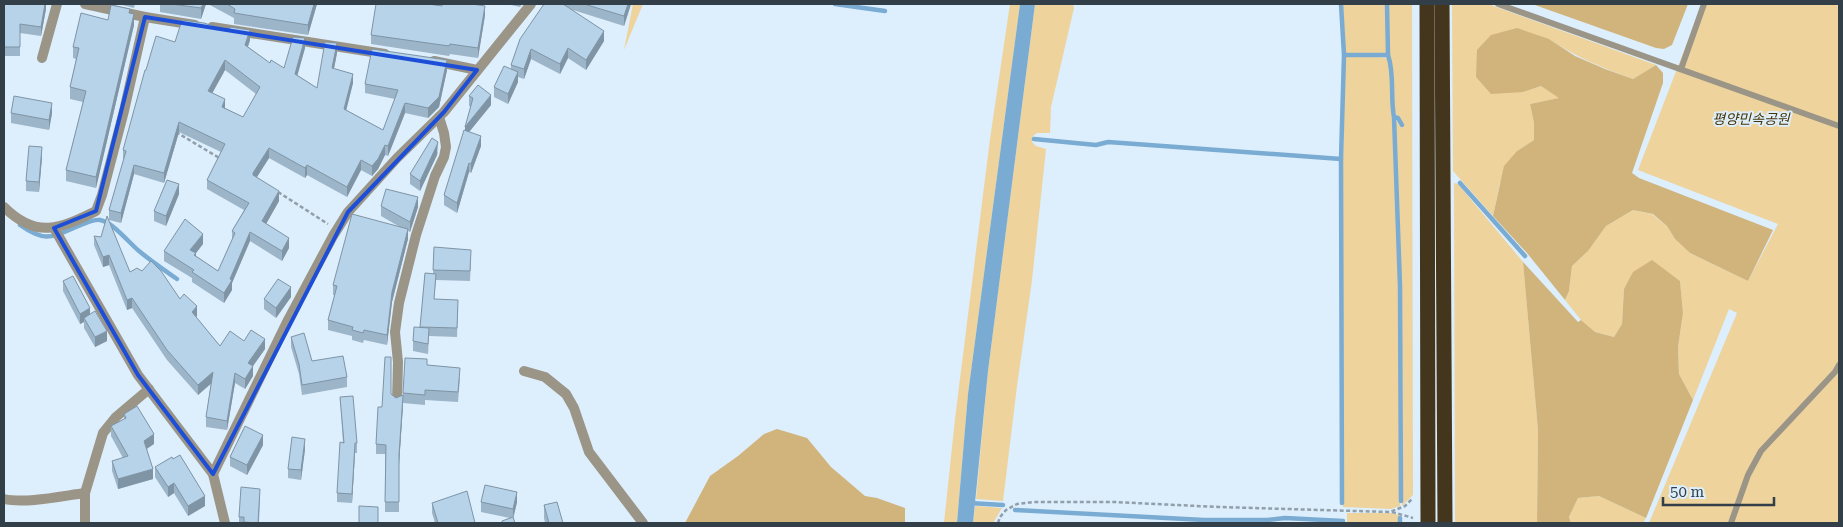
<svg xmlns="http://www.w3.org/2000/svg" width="1843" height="527" font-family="'Roboto Serif','Noto Sans KR',serif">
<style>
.green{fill:#eed39c}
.forest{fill:#d0b47c}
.water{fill:#79abd3}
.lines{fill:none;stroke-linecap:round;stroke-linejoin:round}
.stream{stroke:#79abd3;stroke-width:4.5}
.path{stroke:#909faa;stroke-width:2.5;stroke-dasharray:4 2.5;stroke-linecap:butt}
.service{stroke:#9b9588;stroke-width:6}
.minor{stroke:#9b9588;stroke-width:10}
.motorway{stroke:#43361c;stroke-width:15}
.wall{fill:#9db5c9;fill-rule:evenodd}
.shaded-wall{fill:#7f94a4}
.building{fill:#b6d3ea;stroke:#7f94a4;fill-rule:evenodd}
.marked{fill:none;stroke:#1d4ed8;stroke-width:4;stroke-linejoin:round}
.labels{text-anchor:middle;stroke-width:4;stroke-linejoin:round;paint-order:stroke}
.park-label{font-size:14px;font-style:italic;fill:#473405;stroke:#ddeefc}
</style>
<rect width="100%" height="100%" fill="#ddeefc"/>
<g class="green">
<path d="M633 4H643L624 50Z"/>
<path d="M1010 4H1020L968 394 957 523H944L955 419 990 139Z"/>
<path d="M1035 4H1073L1074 8 1051 107 1050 133H1037L1033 136 1032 142 1036 146 1046 149 1032 280 1017 386 1003 501 976 499 988 371Z"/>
<path d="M1342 4H1386L1387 54 1345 53Z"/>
<path d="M1389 4H1412L1413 495 1402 506 1403 417 1401 286 1395 119 1402 128 1404 126C1401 121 1397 117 1395 112 1388 96 1396 73 1389 56Z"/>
<path d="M1452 4H1488L1656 65 1633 79C1603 68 1576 57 1549 39L1523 92 1541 86 1560 98 1530 104 1534 123V140L1517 151 1500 183 1493 216 1453 171Z"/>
<path d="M1702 4H1833L1839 6V523H1649L1737 313 1729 309 1693 400 1679 374 1678 347 1683 313 1680 281 1652 261 1624 289 1622 324 1614 337 1595 332 1581 320 1565 300 1569 291 1572 266 1588 251 1606 226 1633 210 1652 214 1667 226 1675 239 1690 253 1748 281 1778 224 1638 170Z"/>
<path d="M1345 56H1367L1388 58 1390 63 1398 222 1400 506 1391 509 1343 507V159Z"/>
<path d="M1454 183 1458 184 1523 262 1538 430 1537 523H1455Z"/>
<path d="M1599 496 1646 518 1643 523H1571L1569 517 1578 498Z"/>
<path d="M975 506 1002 508 993 523H973Z"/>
<path d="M1347 513H1390L1399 515V523H1347Z"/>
</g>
<g class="forest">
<path d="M1532 4H1688L1672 45 1664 49 1656 48Z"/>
<path d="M1517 28 1549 39 1575 56 1605 69 1633 79 1656 65 1663 73V83L1632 173 1639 178 1773 230 1748 281 1690 253 1675 239 1667 226 1653 214 1633 210 1606 226 1588 251 1572 266 1569 291 1565 300 1527 253 1493 216 1504 166 1517 151 1534 140V123L1530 104 1559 98 1541 86 1523 92 1491 94 1476 77 1477 50 1491 35Z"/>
<path d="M1652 260 1680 281 1683 313 1678 347 1679 374 1693 400 1646 518 1599 496 1578 498 1569 517 1571 523H1537L1538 430 1523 262 1578 322 1581 320 1595 332 1614 337 1622 324 1624 289 1633 272Z"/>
<path d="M777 429 807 438 831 467 865 496 877 498 905 508V523H685L710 476 738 456 764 434Z"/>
</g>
<path class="water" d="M1020 4H1035L988 371 973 523H957L968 394Z"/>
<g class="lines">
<g class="stream">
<path d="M835 4 885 11"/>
<path d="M1341 4 1344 55 1341 159 1342 503"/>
<path d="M1387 4 1388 55C1395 75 1390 97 1394 117L1400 286 1401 501"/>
<path d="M1344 55H1388"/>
<path d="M1394 117 1398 118 1402 125"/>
<path d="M1034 139 1096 145 1108 142 1341 159"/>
<path d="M1460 183 1525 256"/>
<path d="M20 225C47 244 53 236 81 225 86 223 94 219 100 220 113 222 129 243 139 251 151 261 164 270 177 279"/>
<path d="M969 503 1003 505"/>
<path d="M1015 510 1204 520H1267L1285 518 1343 521"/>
<path d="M1400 523V518"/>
</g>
<g class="path">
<path d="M176 132 221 159"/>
<path d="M278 192 328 224"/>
<path d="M1392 512 1413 518"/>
<path d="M998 523 1000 517 1006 510 1017 504 1033 502H1114L1219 507 1390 512 1405 506 1413 498"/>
</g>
<g class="service">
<path d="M1498 4 1839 126"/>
<path d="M1681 69 1704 4"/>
<path d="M1731 523 1748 475 1761 451 1835 372 1839 365"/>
</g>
<g class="minor">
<path d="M85 4 145 17 195 25"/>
<path d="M212 27 385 54"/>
<path d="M42 58 57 4"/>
<path d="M434 61 477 70"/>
<path d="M4 207C36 239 60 229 96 211L102 195 124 111 145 17"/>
<path d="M54 228 138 375 213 474 225 523"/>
<path d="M524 371 545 377 566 394 574 408 589 452 643 523"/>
<path d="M397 401 398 362 395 332 399 303 416 235 435 176 444 157 446 147 444 133 439 117"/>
<path d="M213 474 288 320 333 236 348 212 397 158 444 112 531 4"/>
<path d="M4 499C25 504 62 496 85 493"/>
<path d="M85 523V493L103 433 116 417 149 389"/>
</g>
<g class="motorway">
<path d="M1427 4 1428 523"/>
<path d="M1442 4 1445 523"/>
</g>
</g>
<g class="wall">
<path d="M4 4H46V9L41 36 20 33V56H4Z"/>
<path d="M118 4H135L134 8Z"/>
<path d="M160 4H206L201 19 160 12Z"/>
<path d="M208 4H317L308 35 234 24V18Z"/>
<path d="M507 4H522L520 7Z"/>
<path d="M544 4H631L624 26 573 10 604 41 586 70 568 58 560 74 531 59 524 79 518 77V82L508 104 494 97V87L511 69V65Z"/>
<path d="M130 13 134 25 96 188 66 181V170L83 102 70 99V87L76 59 73 58V47L108 20Z"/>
<path d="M485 15 478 58 450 54 449 56 371 44V35Z"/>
<path d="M250 40 248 47 270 63 284 68 305 48 297 75 317 88 337 53 334 69 353 83 346 110 383 130 395 99 365 93V84L447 70 439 107 428 118 405 113 388 156 385 155 378 169 372 176 361 170 347 197 307 175 305 178 269 158 257 177 279 201 266 224 289 248 282 261 250 241 232 283V290L224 303 192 282V278L164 261V251L203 244 196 253V256L218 271 232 240V231L244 210 207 189V180L221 152 179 132 164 183 134 174 121 223 109 220V210L124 160H123V150L146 70 175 42ZM225 70 256 94 243 117 225 108 212 93Z"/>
<path d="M469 96 491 105 469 132 481 146 471 173 469 172 457 213 444 205V195L465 130V127L471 107 469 106Z"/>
<path d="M11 113H52L49 130 11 123Z"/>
<path d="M438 152 437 155 420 191 410 184V174Z"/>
<path d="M42 157 39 192 26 191V181Z"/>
<path d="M179 194 166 226 154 221V211Z"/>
<path d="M381 206 418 207 410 232 408 231V239L392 302 387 345 364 340 363 343 352 340V336L328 330V320L335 295H333V285L400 227 381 216Z"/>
<path d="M94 236 130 272 180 299 197 316 196 317 220 346 244 341 265 349 253 366V376L245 389 235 383 227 430 206 427V417L211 383 198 395 167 360 132 308 127 310 109 265 103 267 94 245Z"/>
<path d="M434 247 471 260 470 281 436 280 434 299 458 309 457 337 429 336 428 354 413 351V341L420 328 425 273 433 274Z"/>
<path d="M63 281 90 314 107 341 95 347 84 328V322L80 324 63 291Z"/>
<path d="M291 297 276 318 264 309V299Z"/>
<path d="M291 337 312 361 347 377V387L302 395 299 374 291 347Z"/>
<path d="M427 365 460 378 458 402 425 400V405L403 403V393Z"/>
<path d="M391 394 403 405 399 464V512H385V454H376V444L382 407Z"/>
<path d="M340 397 357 443V453H355L352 503 337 502V493L343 443Z"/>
<path d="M124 414 154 444 147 449 153 479 118 489 112 471V461L123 458 111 436V426L124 419Z"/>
<path d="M263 445 247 475 230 466V457Z"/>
<path d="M305 449 301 480 288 478V469Z"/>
<path d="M173 459 205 506 188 516 174 493 168 497 155 477V467Z"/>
<path d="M260 498 259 523H239V517Z"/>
<path d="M481 502H517L513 518 515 523H502V521L510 518 481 512Z"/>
<path d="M432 503 475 523H435L432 513Z"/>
<path d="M544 505 563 523H545L544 518Z"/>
</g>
<g class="shaded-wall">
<path d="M45 4H46V9L41 36V27Z"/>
<path d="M203 4H206L201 19V8Z"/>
<path d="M314 4H317L308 35V25Z"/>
<path d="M628 4H631L624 26V16Z"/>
<path d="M485 6V15L478 58V48Z"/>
<path d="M134 14V25L96 188V177Z"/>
<path d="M250 30V40L245 55V45Z"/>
<path d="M604 31V41L586 70V60Z"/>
<path d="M305 38V48L295 84V74Z"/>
<path d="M337 43V53L332 78V68Z"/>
<path d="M568 48V58L560 74V64Z"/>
<path d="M531 49V59L524 79V69Z"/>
<path d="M225 60V70L208 101V91Z"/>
<path d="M447 60V70L439 107 428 118V108Z"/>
<path d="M518 72V82L508 104V94Z"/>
<path d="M353 74V83L344 119V109Z"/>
<path d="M491 95V105L465 137V127Z"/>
<path d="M225 99V109L222 107Z"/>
<path d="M52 103V113L49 130V120Z"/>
<path d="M405 103V113L388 156V146Z"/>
<path d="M179 122V132L164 183V173Z"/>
<path d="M481 136V146L471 173V164Z"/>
<path d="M438 142 437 155 420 191V181Z"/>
<path d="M385 145V155L378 169 372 176V166Z"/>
<path d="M42 147V157L39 192V182Z"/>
<path d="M269 148V158L253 183V173Z"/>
<path d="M361 160V170L347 197V187Z"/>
<path d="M469 163V172L457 213V203Z"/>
<path d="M134 165V174L121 223V213Z"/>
<path d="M307 165V175L305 178V168Z"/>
<path d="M179 184V194L166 226V216Z"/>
<path d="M279 191V201L262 231V221Z"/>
<path d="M418 197V207L410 232V222Z"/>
<path d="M408 229V239L392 302 387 345V335L392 292Z"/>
<path d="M250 232V241L232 283V290L224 303V293Z"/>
<path d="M203 234V244L196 253V263L190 250Z"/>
<path d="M289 238V248L282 261V251Z"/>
<path d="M109 255V265L103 267V257Z"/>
<path d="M291 287V297L276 318V308Z"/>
<path d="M132 298V308L127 310V300Z"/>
<path d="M197 306V316L192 321V312Z"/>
<path d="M90 308V318H84V322L80 324V314Z"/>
<path d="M107 331V341L95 347V337Z"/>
<path d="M265 339V349L248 373V363Z"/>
<path d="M253 366V376L245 389V379Z"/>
<path d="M213 372V382L198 395V385Z"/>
<path d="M235 373V383L227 430V421Z"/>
<path d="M403 395V405L399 465V455Z"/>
<path d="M154 434V444L144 450V441Z"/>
<path d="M263 435V445L247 475V465Z"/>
<path d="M305 439V449L301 480V470Z"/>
<path d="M355 443V453L352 503V494Z"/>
<path d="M153 469V479L118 489V479Z"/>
<path d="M174 483V493L168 497V487Z"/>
<path d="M517 492V502L513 519V509Z"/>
<path d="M205 496V506L188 516V506Z"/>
</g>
<g class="building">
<path d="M4 4H45L41 27 20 24V47H4Z"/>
<path d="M171 4H203L201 8Z"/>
<path d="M227 4H314L308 25 234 13 235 9Z"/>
<path d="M376 4H428L442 6V4H472L485 6 478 48 450 44 449 46 371 35Z"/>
<path d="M544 4H563L604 31 586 60 568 48 560 64 531 49 524 69 511 65 520 39Z"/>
<path d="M584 4H628L624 16Z"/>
<path d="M111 5 130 9 129 13 134 14 96 177 66 170 86 91 70 87 79 48 73 47 81 13 108 20Z"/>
<path d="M182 20 204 23 229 31 230 27 250 30 245 45 270 63 271 60 284 68 293 37 305 38 295 74 317 88 325 42 337 43 332 68 353 74 344 109 383 130 398 90 365 84 372 49 447 60 439 97 428 108 405 103 388 146 385 145 378 159 372 166 361 160 347 187 307 165 305 168 269 148 253 173V175L279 191 262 221 289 238 282 251 250 232 230 279 232 280 224 293 192 272 194 270 164 251 185 219 203 234 190 250 196 253 194 255 218 271 235 233 232 231 249 203 207 180 225 144 179 122 164 173 134 165 121 213 109 210 126 151 123 150 145 70H146L156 36 175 42ZM225 60 260 87 243 117 222 107 225 99 208 91Z"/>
<path d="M504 66 518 72 508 94 494 87Z"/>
<path d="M478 85 491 95 465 127 473 98 469 96Z"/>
<path d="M14 96 52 103 49 120 11 113Z"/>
<path d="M464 130 481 136 471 164 469 163 457 203 444 195Z"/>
<path d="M432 138 438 142 437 145 420 181 410 174Z"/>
<path d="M29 146 42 147 39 182 26 181Z"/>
<path d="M167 180 179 184 166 216 154 211Z"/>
<path d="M386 189 418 197 410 222 381 206Z"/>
<path d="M352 214 408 229 392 292 387 335 364 330 363 333 352 330 353 327 328 320 337 286 333 285Z"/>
<path d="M107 216 130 272 137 268 142 271 151 261 161 271 180 299 184 294 197 306 192 312 220 346 230 331 244 341 251 330 265 339 248 363 253 366 245 379 235 373 227 421 206 417 213 372 198 385 167 350 132 298 127 300 109 255 103 257 94 236 101 237Z"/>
<path d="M434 247 471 250 470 271 433 270Z"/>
<path d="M425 273 436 274 434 299 458 300 457 328 420 327Z"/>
<path d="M73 276 90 308 80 314 63 281Z"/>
<path d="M278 279 291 287 276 308 264 299Z"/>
<path d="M95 311 107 331 95 337 84 318Z"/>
<path d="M414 327 429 328 428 344 413 341Z"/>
<path d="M304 333 312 361 343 356 347 377 302 385 299 364 291 337Z"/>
<path d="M385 357H391V394L396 398 403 395 399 455V502H385L386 445 376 444 378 407H382Z"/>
<path d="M405 358 427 359V365L460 368 458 392 425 390V395L403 393Z"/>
<path d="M353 396 357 443H355L352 494 337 493 340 442 344 443 340 397Z"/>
<path d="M137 406 154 434 144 441 153 469 118 479 112 461 128 456 111 426 126 418 124 414Z"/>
<path d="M245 426 263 435 247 465 230 457Z"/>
<path d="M292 437 305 439 301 470 288 469Z"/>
<path d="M180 455 205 496 188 506 174 483 168 487 155 467 172 457 173 459Z"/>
<path d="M485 485 517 492 513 509 481 502Z"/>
<path d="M241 487 260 489 258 523 244 522V517H239Z"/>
<path d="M467 491 475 523H438L432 503Z"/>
<path d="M557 502 563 523H549L544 505Z"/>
<path d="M359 506 378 507V523H335H359Z"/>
<path d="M513 517 515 523H502V521Z"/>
</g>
<path class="marked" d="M145 17 477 70 444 112 348 212 213 474 138 375 54 228 96 211Z"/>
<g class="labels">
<g class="park-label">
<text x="1751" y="124">평양민속공원</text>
</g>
</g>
<rect width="1843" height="527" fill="none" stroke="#333f48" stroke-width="10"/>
<path d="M1663 497v8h111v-8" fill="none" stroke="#333f48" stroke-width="2.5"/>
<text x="1670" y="497" font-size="15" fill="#333f48" stroke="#ddeefc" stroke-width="4" paint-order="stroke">50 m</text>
</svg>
